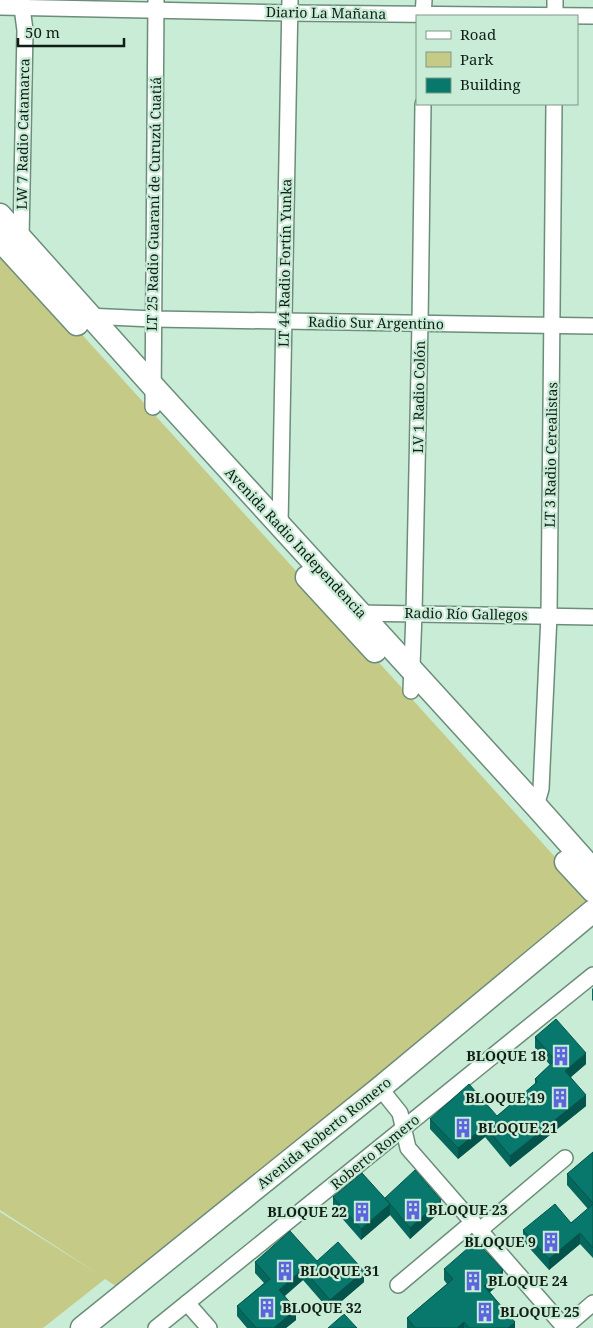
<svg xmlns="http://www.w3.org/2000/svg" width="593" height="1328" font-family="'Noto Serif',serif">
<style>
.green{fill:#c5ca86}
.lines{fill:none;stroke-linecap:round;stroke-linejoin:round}
.minor-casing{stroke:#6c8d7a;stroke-width:18}
.secondary-casing{stroke:#6c8d7a;stroke-width:25}
.minor{stroke:#fff;stroke-width:15}
.secondary{stroke:#fff;stroke-width:22}
.wall{fill:#06675c}
.shaded-wall{fill:#05544b}
.building{fill:#07786b;stroke:#05544b}
.labels{text-anchor:middle;stroke-width:4.5;stroke-linejoin:round;paint-order:stroke}
.street-label{font-size:14px;fill:#111e16;stroke:#c9ecd6}
.poi-label{font-size:14px;font-weight:bold;fill:#111e16;stroke:#c9ecd6;text-anchor:start}
</style>
<rect width="100%" height="100%" fill="#c9ecd6"/>
<path class="green" d="M0 244 593 899 122 1290 105 1279 43 1328H0V1212L103 1277 0 1210Z"/>
<g class="lines">
<defs>
<g id="minor">
<path d="M0 7 290 13 593 16"/>
<path d="M423 16 424 0"/>
<path d="M555 16V0"/>
<path d="M21 238 25 30 21 0"/>
<path d="M86 316 153 319 593 326"/>
<path d="M153 407 156 1"/>
<path d="M280 525 290 0"/>
<path d="M356 613 593 617"/>
<path d="M411 691 414 614 420 323 423 104"/>
<path d="M536 806 541 789 549 615 554 104"/>
<path d="M380 1088 400 1113 408 1148 565 1328"/>
<path d="M480 1230 565 1158"/>
<path d="M398 1285 473 1222"/>
<path d="M187 1303 209 1328"/>
<path d="M156 1328 593 975"/>
<path d="M564 1328 593 1303"/>
</g>
<g id="secondary">
<path d="M0 215 152 385 536 806 593 870"/>
<path d="M0 240 77 324"/>
<path d="M307 577 375 651"/>
<path d="M566 862 593 891"/>
<path d="M82 1328 380 1088 593 911"/>
</g>
</defs>
<use href="#minor" class="minor-casing"/>
<use href="#secondary" class="secondary-casing"/>
<use href="#minor" class="minor"/>
<use href="#secondary" class="secondary"/>
</g>
<g class="wall">
<path d="M593 988V1001L592 1000V989Z"/>
<path d="M535 1037 586 1064 571 1077 586 1106 510 1167 485 1137 458 1159 430 1129V1119L497 1116 535 1084V1079L550 1065 535 1048Z"/>
<path d="M593 1152V1258L580 1244 549 1270 523 1241V1230L571 1223 588 1209 567 1185V1174Z"/>
<path d="M333 1197 385 1198 441 1211 410 1239 390 1215 361 1240 333 1208Z"/>
<path d="M317 1261 364 1282 330 1311 303 1280 285 1296 296 1320 286 1328H247L237 1316V1306L264 1283 255 1273V1262Z"/>
<path d="M444 1269 503 1281 490 1292 515 1328H407V1318L447 1284 444 1280Z"/>
</g>
<g class="shaded-wall">
<path d="M586 1053V1064L565 1082V1071Z"/>
<path d="M586 1095V1106L510 1167V1156Z"/>
<path d="M485 1126V1137L458 1159V1148Z"/>
<path d="M441 1200V1211L410 1239V1228Z"/>
<path d="M390 1204V1215L361 1240V1229Z"/>
<path d="M580 1233V1244L549 1270V1259Z"/>
<path d="M303 1269V1280L279 1300V1290Z"/>
<path d="M503 1270V1281L484 1297V1286Z"/>
<path d="M364 1271V1282L330 1311V1300Z"/>
<path d="M296 1309V1320L286 1328H274Z"/>
<path d="M464 1322V1328H457Z"/>
<path d="M515 1322V1328H508Z"/>
</g>
<g class="building">
<path d="M556 1019 586 1053 565 1071 586 1095 510 1156 485 1126 458 1148 430 1119 469 1084 497 1116 537 1082 535 1079 555 1060 535 1037Z"/>
<path d="M593 1152V1203L567 1174Z"/>
<path d="M415 1170 441 1200 410 1228 385 1198Z"/>
<path d="M362 1173 390 1204 361 1229 333 1197Z"/>
<path d="M555 1204 571 1223 593 1204V1248L580 1233 549 1259 523 1230Z"/>
<path d="M290 1231 317 1261 338 1242 364 1271 330 1300 303 1269 279 1290 296 1309 274 1328H256L237 1306 270 1279 255 1262Z"/>
<path d="M476 1241 503 1270 484 1286 515 1322 508 1328H469L464 1322 457 1328H415L407 1318 453 1279 444 1269Z"/>
<path d="M344 1314 357 1328H328Z"/>
</g>
<defs>
<symbol id="building-bare" viewBox="-9 -9 18 18"><path d="M-4-6H4V6H1V3H-1V6H-4ZM-2.5-4.3h1.7v1.8h-1.7ZM.8-4.3h1.7v1.8H.8ZM-2.5-1h1.7V.8h-1.7ZM.8-1h1.7V.8H.8Z" fill="#5b66de" stroke="#c9ecd6" stroke-width="2.5" paint-order="stroke"/></symbol>
</defs>
<g fill-rule="evenodd">
<use href="#building-bare" x="547" y="1042" width="28" height="28"/>
<use href="#building-bare" x="546" y="1084" width="28" height="28"/>
<use href="#building-bare" x="449" y="1114" width="28" height="28"/>
<use href="#building-bare" x="399" y="1196" width="28" height="28"/>
<use href="#building-bare" x="348" y="1198" width="28" height="28"/>
<use href="#building-bare" x="537" y="1228" width="28" height="28"/>
<use href="#building-bare" x="271" y="1257" width="28" height="28"/>
<use href="#building-bare" x="459" y="1267" width="28" height="28"/>
<use href="#building-bare" x="253" y="1294" width="28" height="28"/>
<use href="#building-bare" x="471" y="1298" width="28" height="28"/>
</g>
<g class="labels">
<g class="street-label">
<text transform="translate(326 13) rotate(1)" y="5">Diario La Mañana</text>
<text transform="translate(23 134) rotate(-89)" y="5">LW 7 Radio Catamarca</text>
<text transform="translate(154 204) rotate(-89)" y="5">LT 25 Radio Guaraní de Curuzú Cuatiá</text>
<text transform="translate(285 263) rotate(-89)" y="5">LT 44 Radio Fortín Yunka</text>
<text transform="translate(376 323) rotate(1)" y="5">Radio Sur Argentino</text>
<text transform="translate(419 397) rotate(-89)" y="5">LV 1 Radio Colón</text>
<text transform="translate(551 455) rotate(-89)" y="5">LT 3 Radio Cerealistas</text>
<text transform="translate(296 543) rotate(47)" y="5">Avenida Radio Independencia</text>
<text transform="translate(466 614) rotate(1)" y="5">Radio Río Gallegos</text>
<text transform="translate(324 1133) rotate(-39)" y="5">Avenida Roberto Romero</text>
<text transform="translate(375 1152) rotate(-39)" y="5">Roberto Romero</text>
</g>
<g class="poi-label">
<text x="546" y="1061" text-anchor="end">BLOQUE 18</text>
<text x="545" y="1103" text-anchor="end">BLOQUE 19</text>
<text x="478" y="1133">BLOQUE 21</text>
<text x="428" y="1215">BLOQUE 23</text>
<text x="347" y="1217" text-anchor="end">BLOQUE 22</text>
<text x="536" y="1247" text-anchor="end">BLOQUE 9</text>
<text x="300" y="1276">BLOQUE 31</text>
<text x="488" y="1286">BLOQUE 24</text>
<text x="282" y="1313">BLOQUE 32</text>
<text x="500" y="1317">BLOQUE 25</text>
</g>
</g>
<rect x="416" y="15" width="162" height="90" fill="#c9ecd6" stroke="#7f9a89"/>
<rect x="426" y="31" width="25" height="8" fill="#ffffff" stroke="#7f9a89"/>
<text x="460" y="40" font-size="15" fill="#111e16">Road</text>
<rect x="426" y="52" width="25" height="15" fill="#c5ca86" stroke="#7f9a89"/>
<text x="460" y="65" font-size="15" fill="#111e16">Park</text>
<rect x="426" y="78" width="25" height="15" fill="#07786b" stroke="#7f9a89"/>
<text x="460" y="90" font-size="15" fill="#111e16">Building</text>
<path d="M18 38v8h106v-8" fill="none" stroke="#111e16" stroke-width="2.5"/>
<text x="25" y="38" font-size="15" fill="#111e16" stroke="#c9ecd6" stroke-width="4" paint-order="stroke">50 m</text>
</svg>
